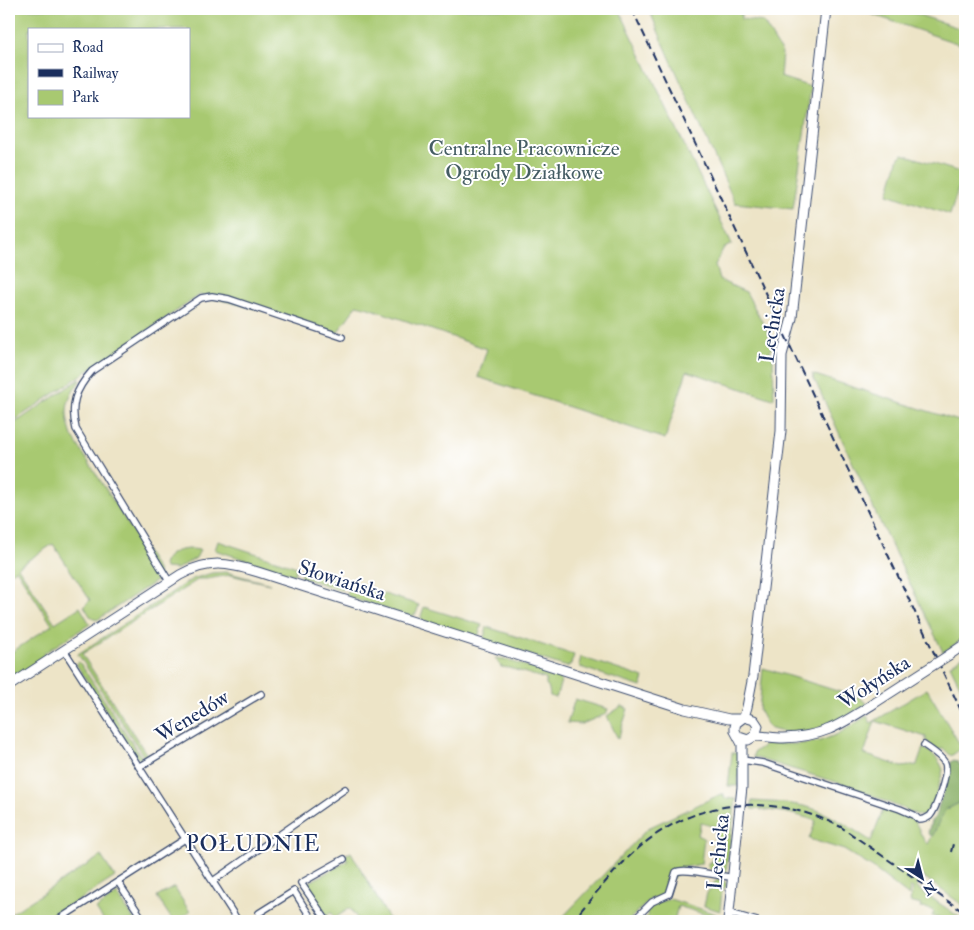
<svg xmlns="http://www.w3.org/2000/svg" width="974" height="930" font-family="'IM FELL Double Pica',serif">
<style>
.green{fill:#a8c971;stroke:#627c68;fill-rule:evenodd}
.forest{fill:#86ad63;stroke:#506e60}
.lines{fill:none;stroke-linecap:round;stroke-linejoin:round}
.street-casing{stroke:#3a4a6e;stroke-width:8}
.secondary-casing{stroke:#3a4a6e;stroke-width:11}
.street{stroke:#fff;stroke-width:5.5}
.secondary{stroke:#fff;stroke-width:9}
.rail{stroke:#1b2f5e;stroke-width:2;stroke-dasharray:8 4;stroke-linecap:butt}
.secondary-bridge-casing{stroke:#3a4a6e;stroke-width:11;stroke-linecap:butt}
.secondary-bridge{stroke:#fff;stroke-width:9}
.labels{text-anchor:middle;stroke-width:4;stroke-linejoin:round;paint-order:stroke}
.park-label{font-size:21px;fill:#455d64;stroke:#fff}
.street-label{font-size:21px;fill:#1b2f5e;stroke:#fff}
.neighbourhood-label{font-size:22px;letter-spacing:1px;fill:#1b2f5e;stroke:#fff}
</style>
<rect width="100%" height="100%" fill="#fff"/>
<filter id="ink" filterUnits="userSpaceOnUse"><feTurbulence type="fractalNoise" baseFrequency=".02" numOctaves="2"/><feDisplacementMap in="SourceGraphic" scale="10" xChannelSelector="R" yChannelSelector="G"/><feConvolveMatrix kernelMatrix="1 2 1 2 8 2 1 2 1" color-interpolation-filters="sRGB"/></filter>
<filter id="wash" filterUnits="userSpaceOnUse"><feTurbulence type="fractalNoise" baseFrequency=".0096" numOctaves="4" result="noise"/><feDisplacementMap in="SourceGraphic" scale="20" xChannelSelector="R" yChannelSelector="G"/><feGaussianBlur stdDeviation="1.12" result="paint"/><feColorMatrix in="noise" values="0 0 0 0 0 0 0 0 0 0 0 0 0 0 0 0 0 1.4 0 .05"/><feComposite in="paint" operator="in"/></filter>
<g filter="url(#wash)">
<rect width="100%" height="100%" fill="#ede4c7"/>
<g class="green">
<path d="M9 9H619L732 244 723 249 715 265 719 280 746 292 773 342 770 352 773 353 774 397 773 399 687 371 665 439 478 377 487 349 372 309 357 305 337 333 298 319 200 295 9 424ZM29 29H189V116H29Z"/>
<path d="M649 9H741V19L763 22 782 53 780 77 811 87 793 209 735 203 661 38Z"/>
<path d="M856 9H901L965 30V46Z"/>
<path d="M903 154 963 173 950 215 888 194 899 157Z"/>
<path d="M812 374 965 423V638L943 652 878 518Z"/>
<path d="M80 379V381C65 401 64 412 72 436L158 571 159 576 156 581 97 620 90 616 84 606 90 600 53 544 18 567 55 623 80 607 90 624 44 653 47 658 9 682V654L52 625 16 569 9 574V427Z"/>
<path d="M218 541 297 567 294 575 215 550Z"/>
<path d="M192 549 200 550 196 558 177 569 165 568 163 565C167 552 180 549 192 549Z"/>
<path d="M303 568 344 581 342 590 300 577Z"/>
<path d="M226 572 270 584 230 575 207 579H199L82 654 149 758 146 760 78 654 192 579 212 573Z"/>
<path d="M350 583 419 605 416 614 411 617 348 597 347 594Z"/>
<path d="M424 607 482 625 478 637 476 638 422 620 421 616Z"/>
<path d="M487 627 574 655 571 664 567 667 485 641 484 637Z"/>
<path d="M965 655V696L950 665Z"/>
<path d="M581 657 644 678 641 687 580 667 579 665Z"/>
<path d="M495 658 504 659 558 676 561 681 556 698 550 696 549 689 546 685V679L509 668 501 667Z"/>
<path d="M79 662 80 663 144 761 136 757 76 664Z"/>
<path d="M763 668 860 698 867 704C835 724 807 742 769 728L759 710Z"/>
<path d="M927 689 962 748 951 756 943 748 937 751 926 741V737L875 721 864 754 902 767 917 765 923 748C932 752 940 760 943 770L932 810 925 816H920L852 787 753 757 754 752 766 744H799L820 741 838 734 867 716 871 723Z"/>
<path d="M575 699 608 709 606 714 582 724 567 723Z"/>
<path d="M622 706 628 709 618 739 607 716Z"/>
<path d="M732 753H740L738 786H728Z"/>
<path d="M721 794H724V798L736 799 726 872 723 873 713 872 708 867V863L712 862 716 827 701 823 698 835 704 839 701 864 681 868 673 878 669 877 666 888 668 890 667 893 657 898 651 899 628 921H559L648 828Z"/>
<path d="M965 800V907L920 874 917 888 965 921H947L932 916 934 912 931 909 920 908 921 905 910 902 913 888 910 887 909 896 873 868 844 850 809 839 816 821C794 813 774 810 751 809L752 801C767 802 783 802 798 805 825 809 849 827 871 841L883 809C892 811 906 813 913 820 920 827 920 838 928 844L945 810Z"/>
<path d="M351 852 390 921H359L350 908 335 918 331 912 326 915 308 889V883L348 861 345 855Z"/>
<path d="M101 856 115 877 50 919 43 918 42 916 39 918 42 921H9V915Z"/>
<path d="M717 879 724 881 727 885 722 891 720 911 704 906 707 893Z"/>
<path d="M174 887 190 912 175 921H173L157 897Z"/>
<path d="M117 894 135 921H104L96 909Z"/>
<path d="M670 899 716 914V918L678 906 674 921H642L648 915 645 912 655 903Z"/>
</g>
<path class="forest" d="M953 760 957 761 965 771V800L945 810 932 837 928 833 931 821 935 817 945 787 951 762Z"/>
</g>
<g filter="url(#ink)">
<g class="lines">
<defs>
<g id="street">
<path d="M169 581 76 429C70 405 75 390 92 371L201 298 212 296 229 299 342 337"/>
<path d="M64 650 238 921"/>
<path d="M742 760 763 763 900 809 914 815 919 820C924 820 926 819 930 816 936 809 949 772 945 763 940 755 931 750 924 745"/>
<path d="M139 767 261 694"/>
<path d="M213 881 345 789"/>
<path d="M118 882 144 921"/>
<path d="M259 913 294 891 313 921"/>
<path d="M729 913 757 921"/>
<path d="M56 921 185 839"/>
<path d="M184 921H186"/>
<path d="M327 921 301 883 344 859"/>
<path d="M633 921 652 902 669 894 676 872C686 867 719 877 732 877"/>
</g>
<g id="secondary">
<path d="M949 655 965 644"/>
<path d="M9 686 180 575C209 559 228 563 258 572L685 709 729 719H739"/>
<path d="M744 717 747 707 753 676 781 431 782 355 792 318 826 9"/>
<path d="M755 736C765 736 773 738 783 738 823 737 840 725 873 704"/>
<path d="M728 921 742 787V744L735 731V727L736 723 744 717 754 720 758 726 755 736 748 740 739 737"/>
</g>
</defs>
<use href="#street" class="street-casing"/>
<use href="#secondary" class="secondary-casing"/>
<use href="#street" class="street"/>
<use href="#secondary" class="secondary"/>
<g class="rail">
<path d="M632 9 965 719"/>
<path d="M951 852 953 844"/>
<path d="M572 921C594 896 615 868 641 846 700 796 775 794 841 827L965 913"/>
</g>
<defs>
<path id="secondary-bridge" d="M873 704 949 655"/>
</defs>
<use href="#secondary-bridge" class="secondary-bridge-casing"/>
<use href="#secondary-bridge" class="secondary-bridge"/>
</g>
</g>
<g class="labels">
<g class="park-label">
<text x="524" y="155">Centralne Pracownicze<tspan x="524" dy="24">Ogrody Działkowe</tspan></text>
</g>
<g class="street-label">
<text transform="translate(772 325) rotate(-81)" y="7">Lechicka</text>
<text transform="translate(342 580) rotate(18)" y="7">Słowiańska</text>
<text transform="translate(874 682) rotate(-33)" y="7">Wołyńska</text>
<text transform="translate(192 716) rotate(-31)" y="7">Wenedów</text>
<text transform="translate(718 852) rotate(-84)" y="7">Lechicka</text>
</g>
<g class="neighbourhood-label">
<text x="253" y="851">POŁUDNIE</text>
</g>
</g>
<rect width="974" height="930" fill="none" stroke="#fff" stroke-width="30"/>
<rect x="28" y="28" width="162" height="90" fill="#ffffff" stroke="#a4acbf"/>
<rect x="38" y="44" width="25" height="8" fill="#ffffff" stroke="#a4acbf"/>
<text x="72" y="52" font-size="15" fill="#1b2f5e">Road</text>
<rect x="38" y="69" width="25" height="8" fill="#1b2f5e" stroke="#a4acbf"/>
<text x="72" y="78" font-size="15" fill="#1b2f5e">Railway</text>
<rect x="38" y="90" width="25" height="15" fill="#a8c971" stroke="#a4acbf"/>
<text x="72" y="102" font-size="15" fill="#1b2f5e">Park</text>
<g transform="translate(922 878) rotate(144)" stroke="#ffffff" stroke-width="4" paint-order="stroke">
<path d="M0-4L9 19L0 12L-9 19Z" fill="#1b2f5e"/>
<text y="-8" font-size="14" font-weight="bold" text-anchor="middle" fill="#1b2f5e">N</text>
</g>
</svg>
